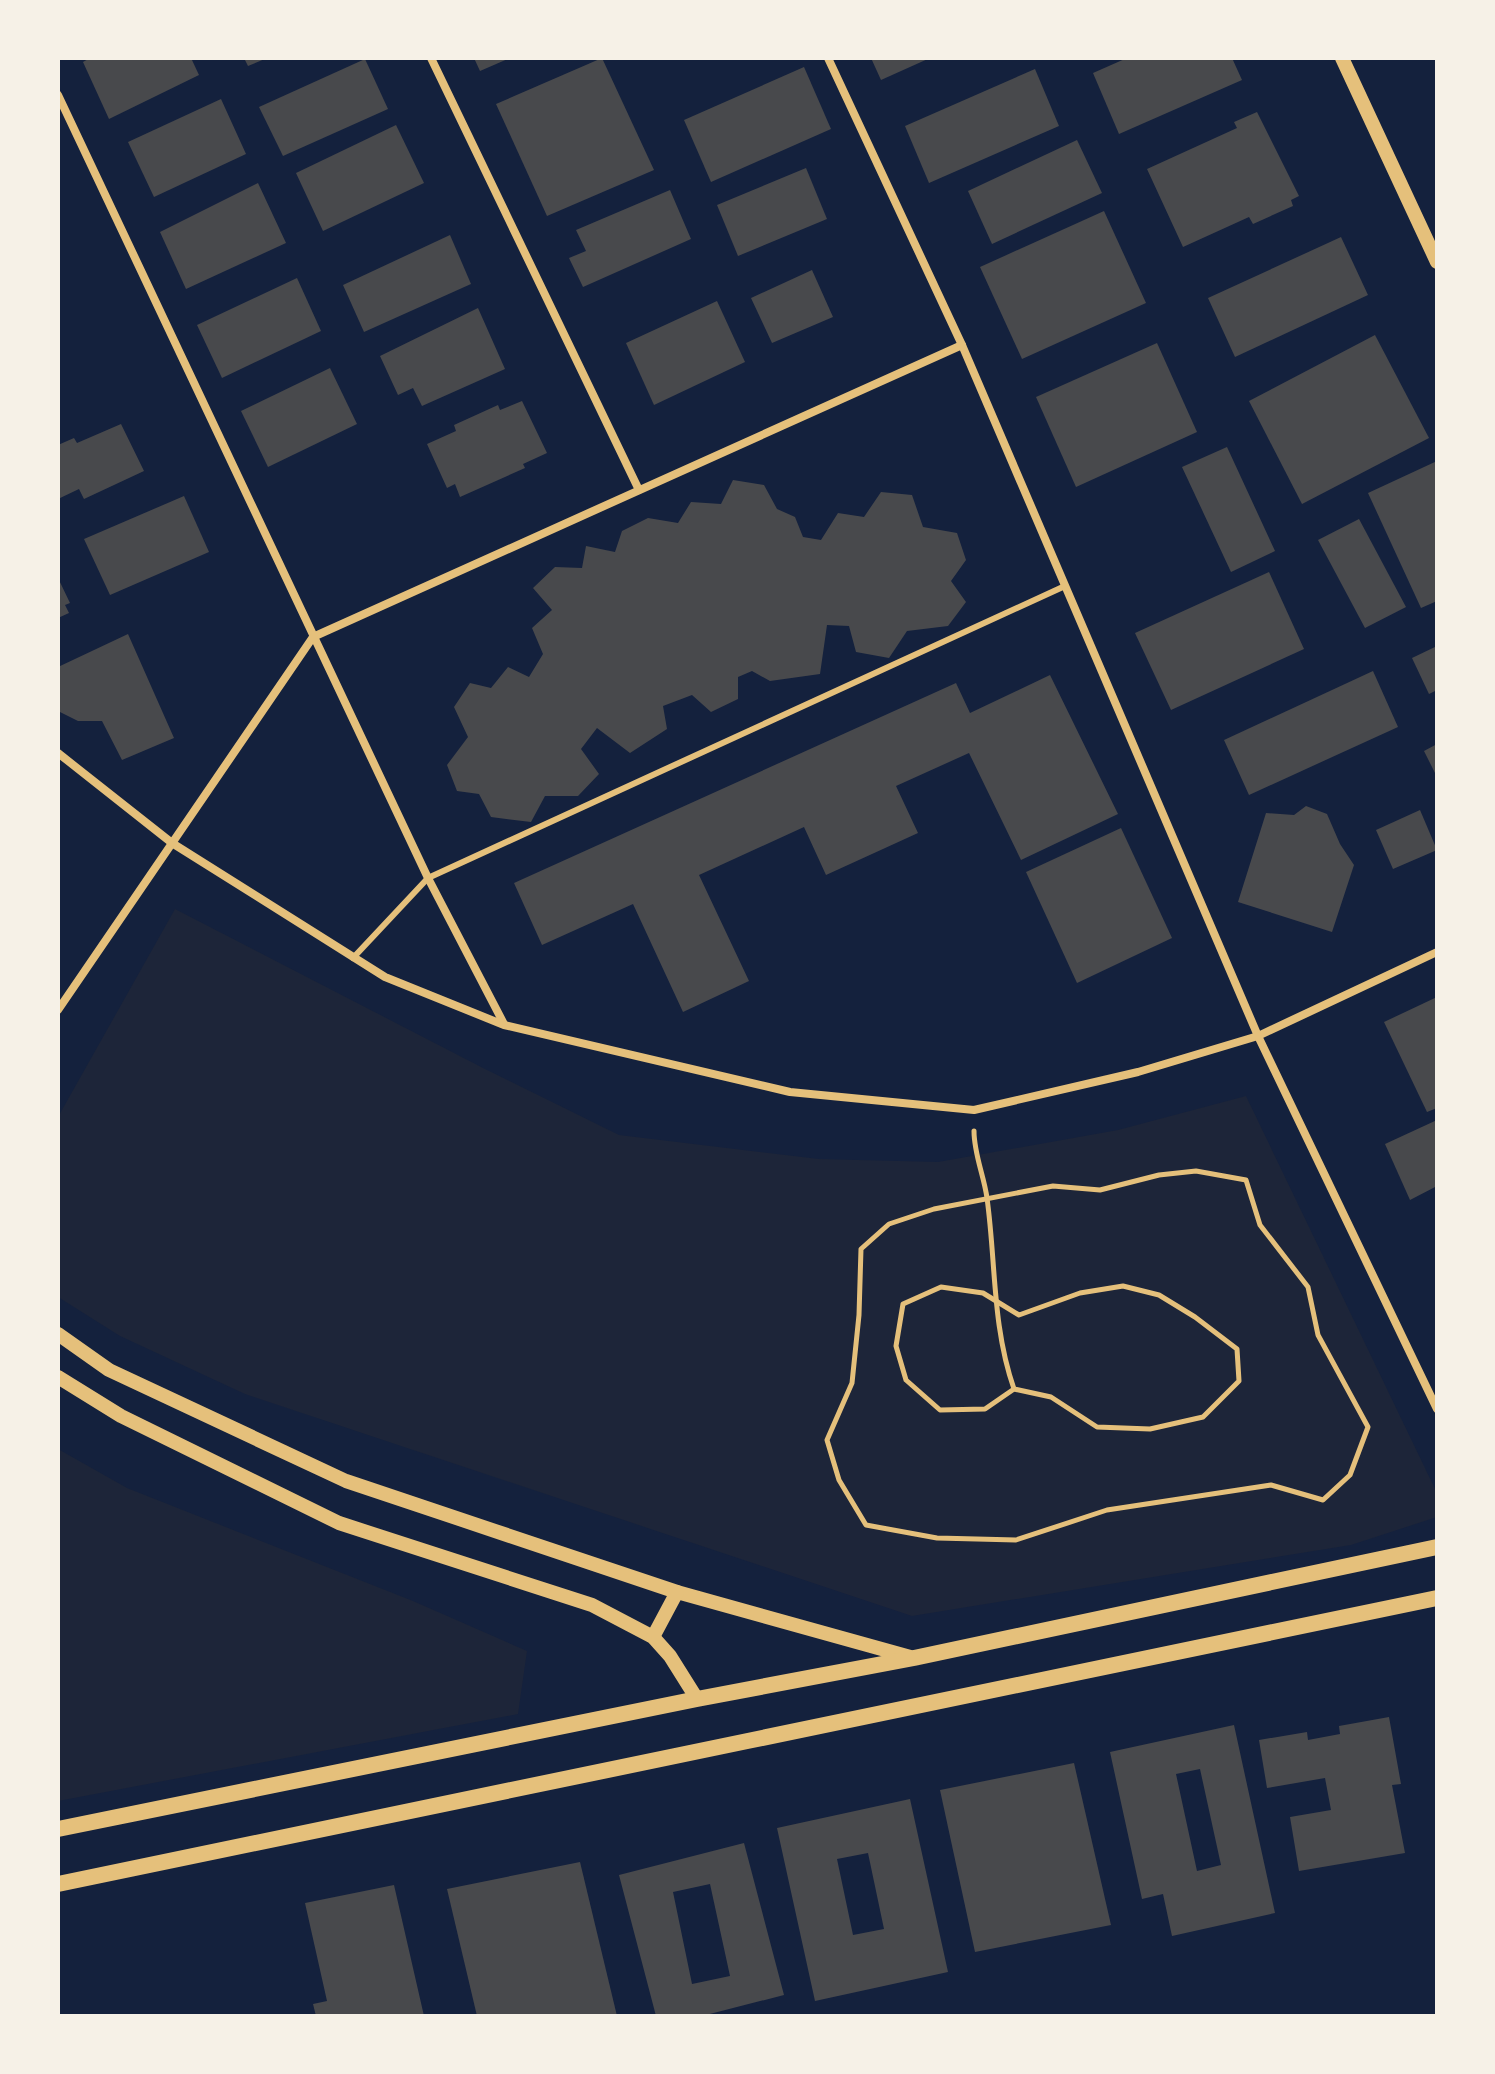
<svg xmlns="http://www.w3.org/2000/svg" width="1495" height="2074" font-family="'Fira Sans',sans-serif">
<style>
.green{fill:#1d2539}
.building{fill:#48494c;fill-rule:evenodd}
.lines{fill:none;stroke-linecap:round;stroke-linejoin:round}
.path{stroke:#e5c07b;stroke-width:5}
.service{stroke:#e5c07b;stroke-width:6}
.minor{stroke:#e5c07b;stroke-width:8}
.tertiary{stroke:#e5c07b;stroke-width:14}
.secondary{stroke:#e5c07b;stroke-width:16}
</style>
<rect width="100%" height="100%" fill="#14213d"/>
<g class="green">
<path d="M175 909 485 1069 619 1135 819 1159 938 1162 1118 1130 1246 1096 1437 1493V1517L1351 1545 912 1616 245 1394 120 1336 58 1297V1117Z"/>
<path d="M58 1449 127 1488 413 1601 527 1651 518 1714 58 1801Z"/>
</g>
<g class="building">
<path d="M90 58H191L199 75 109 119 83 62Z"/>
<path d="M244 58H267L248 66Z"/>
<path d="M474 58H510L480 71Z"/>
<path d="M602 58 654 170 547 216 496 104Z"/>
<path d="M871 58H930L881 80Z"/>
<path d="M1127 58H1232L1242 80 1119 134 1093 73Z"/>
<path d="M365 59 388 109 283 156 259 107Z"/>
<path d="M804 67 831 129 711 182 684 120Z"/>
<path d="M1035 69 1059 126 929 183 905 126Z"/>
<path d="M221 99 246 154 154 197 128 142Z"/>
<path d="M1257 112 1299 196 1291 200 1293 206 1253 224 1249 217 1183 247 1147 169 1237 128 1234 122Z"/>
<path d="M396 125 424 183 323 231 296 173Z"/>
<path d="M1077 140 1102 193 992 244 968 191Z"/>
<path d="M806 168 827 219 738 256 717 205Z"/>
<path d="M258 183 286 243 186 289 160 232Z"/>
<path d="M670 190 691 239 583 287 569 258 586 251 576 230Z"/>
<path d="M1104 211 1146 303 1022 359 980 267Z"/>
<path d="M450 235 471 284 364 332 343 285Z"/>
<path d="M1341 237 1368 295 1235 357 1208 298Z"/>
<path d="M812 270 833 317 772 343 751 298Z"/>
<path d="M297 278 321 331 222 378 197 325Z"/>
<path d="M717 301 745 362 654 405 626 343Z"/>
<path d="M478 308 505 369 422 406 413 388 398 395 380 356Z"/>
<path d="M1375 335 1429 438 1302 504 1249 401Z"/>
<path d="M1157 343 1197 432 1076 487 1036 397Z"/>
<path d="M330 368 357 424 268 467 241 411Z"/>
<path d="M522 401 547 453 523 464 525 468 460 497 455 484 447 488 427 444 456 431 454 425 498 405 500 410Z"/>
<path d="M121 424 144 471 84 499 79 489 58 499V445L74 438 77 443Z"/>
<path d="M1227 447 1275 551 1231 572 1182 467Z"/>
<path d="M1437 461V601L1421 608 1368 493Z"/>
<path d="M733 480 764 485 777 509 795 517 803 537 821 540 838 513 864 517 881 492 912 495 923 527 957 533 966 560 951 581 966 602 948 626 907 631 889 658 856 652 849 626 827 625 820 674 770 681 752 671 738 677V699L711 712 692 695 663 706 667 729 630 753 597 728 581 749 599 774 578 796H545L531 822 491 817 479 794 457 791 447 765 468 737 454 707 470 683 491 688 508 667 529 677 543 654 532 628 552 610 533 588 555 567 582 568 586 546 615 552 622 531 648 518 678 523 691 502 721 504Z"/>
<path d="M184 496 209 552 110 595 84 539Z"/>
<path d="M1359 519 1406 607 1365 628 1318 540Z"/>
<path d="M1269 572 1304 649 1171 710 1135 633Z"/>
<path d="M58 578 70 603 65 605 69 613 58 618Z"/>
<path d="M128 634 174 738 122 760 102 721H78L58 711V667Z"/>
<path d="M1437 646V690L1429 694 1412 658Z"/>
<path d="M1373 671 1398 727 1249 795 1224 740Z"/>
<path d="M1050 675 1118 814 1021 860 969 753 896 786 918 833 826 875 804 827 699 875 749 981 683 1012 633 904 542 945 514 883 956 683 970 713Z"/>
<path d="M1437 744V777L1424 751Z"/>
<path d="M1306 806 1327 814 1340 844 1354 865 1332 932 1238 902 1266 813 1294 815Z"/>
<path d="M1420 810 1437 850 1393 869 1376 830Z"/>
<path d="M1121 828 1172 938 1077 983 1026 872Z"/>
<path d="M1437 997V1108L1427 1112 1384 1022Z"/>
<path d="M1437 1120V1186L1410 1200 1385 1144Z"/>
<path d="M1389 1717 1401 1784 1392 1785 1405 1853 1299 1871 1290 1817 1331 1810 1325 1778 1267 1788 1259 1740 1307 1732 1308 1740 1340 1734 1339 1726Z"/>
<path d="M1234 1725 1275 1913 1172 1936 1163 1894 1142 1899 1110 1752ZM1200 1769 1221 1865 1197 1871 1176 1774Z"/>
<path d="M1074 1763 1111 1925 975 1952 940 1790Z"/>
<path d="M910 1799 948 1972 815 2001 777 1828ZM868 1853 884 1929 853 1935 837 1859Z"/>
<path d="M744 1843 784 1995 702 2016H656L619 1875ZM710 1884 730 1976 692 1984 673 1892Z"/>
<path d="M580 1862 617 2016H477L447 1889Z"/>
<path d="M394 1885 424 2016H316L313 2004 327 2001 305 1903Z"/>
</g>
<g class="lines">
<g class="path">
<path d="M974 1131C974 1154 984 1176 987 1198 996 1263 992 1326 1014 1389"/>
<path d="M1196 1171 1246 1180 1260 1225 1308 1287 1318 1335 1368 1427 1350 1475 1323 1500 1271 1485 1107 1510 1016 1540 937 1538 866 1525 839 1480 827 1440 852 1383 859 1315 861 1249 889 1224 934 1209 1053 1186 1100 1190 1159 1175Z"/>
<path d="M1123 1286 1159 1295 1195 1317 1237 1349 1239 1381 1203 1417 1150 1429 1097 1427 1051 1397 1014 1389 985 1409 940 1410 906 1380 896 1346 903 1304 941 1287 983 1293 1019 1315 1080 1293Z"/>
</g>
<path class="service" d="M353 958 428 878 1065 586"/>
<g class="minor">
<path d="M431 58 639 490"/>
<path d="M828 58 962 345 1258 1036 1437 1409"/>
<path d="M58 95 428 878 504 1024"/>
<path d="M58 753 172 843 385 977 504 1025 790 1092 974 1110 1138 1072 1258 1036 1437 952"/>
<path d="M58 1010 313 637 962 345"/>
</g>
<g class="tertiary">
<path d="M1342 58 1437 262"/>
<path d="M58 1334 109 1370 346 1481 677 1592 914 1658"/>
<path d="M58 1377 121 1416 339 1523 592 1605 653 1637 670 1656 697 1699"/>
<path d="M653 1637 677 1592"/>
</g>
<g class="secondary">
<path d="M58 1829 697 1699 914 1658 1437 1547"/>
<path d="M58 1884C518 1790 977 1692 1437 1598"/>
</g>
</g>
<rect width="1495" height="2074" fill="none" stroke="#f6f1e7" stroke-width="120"/>
</svg>
